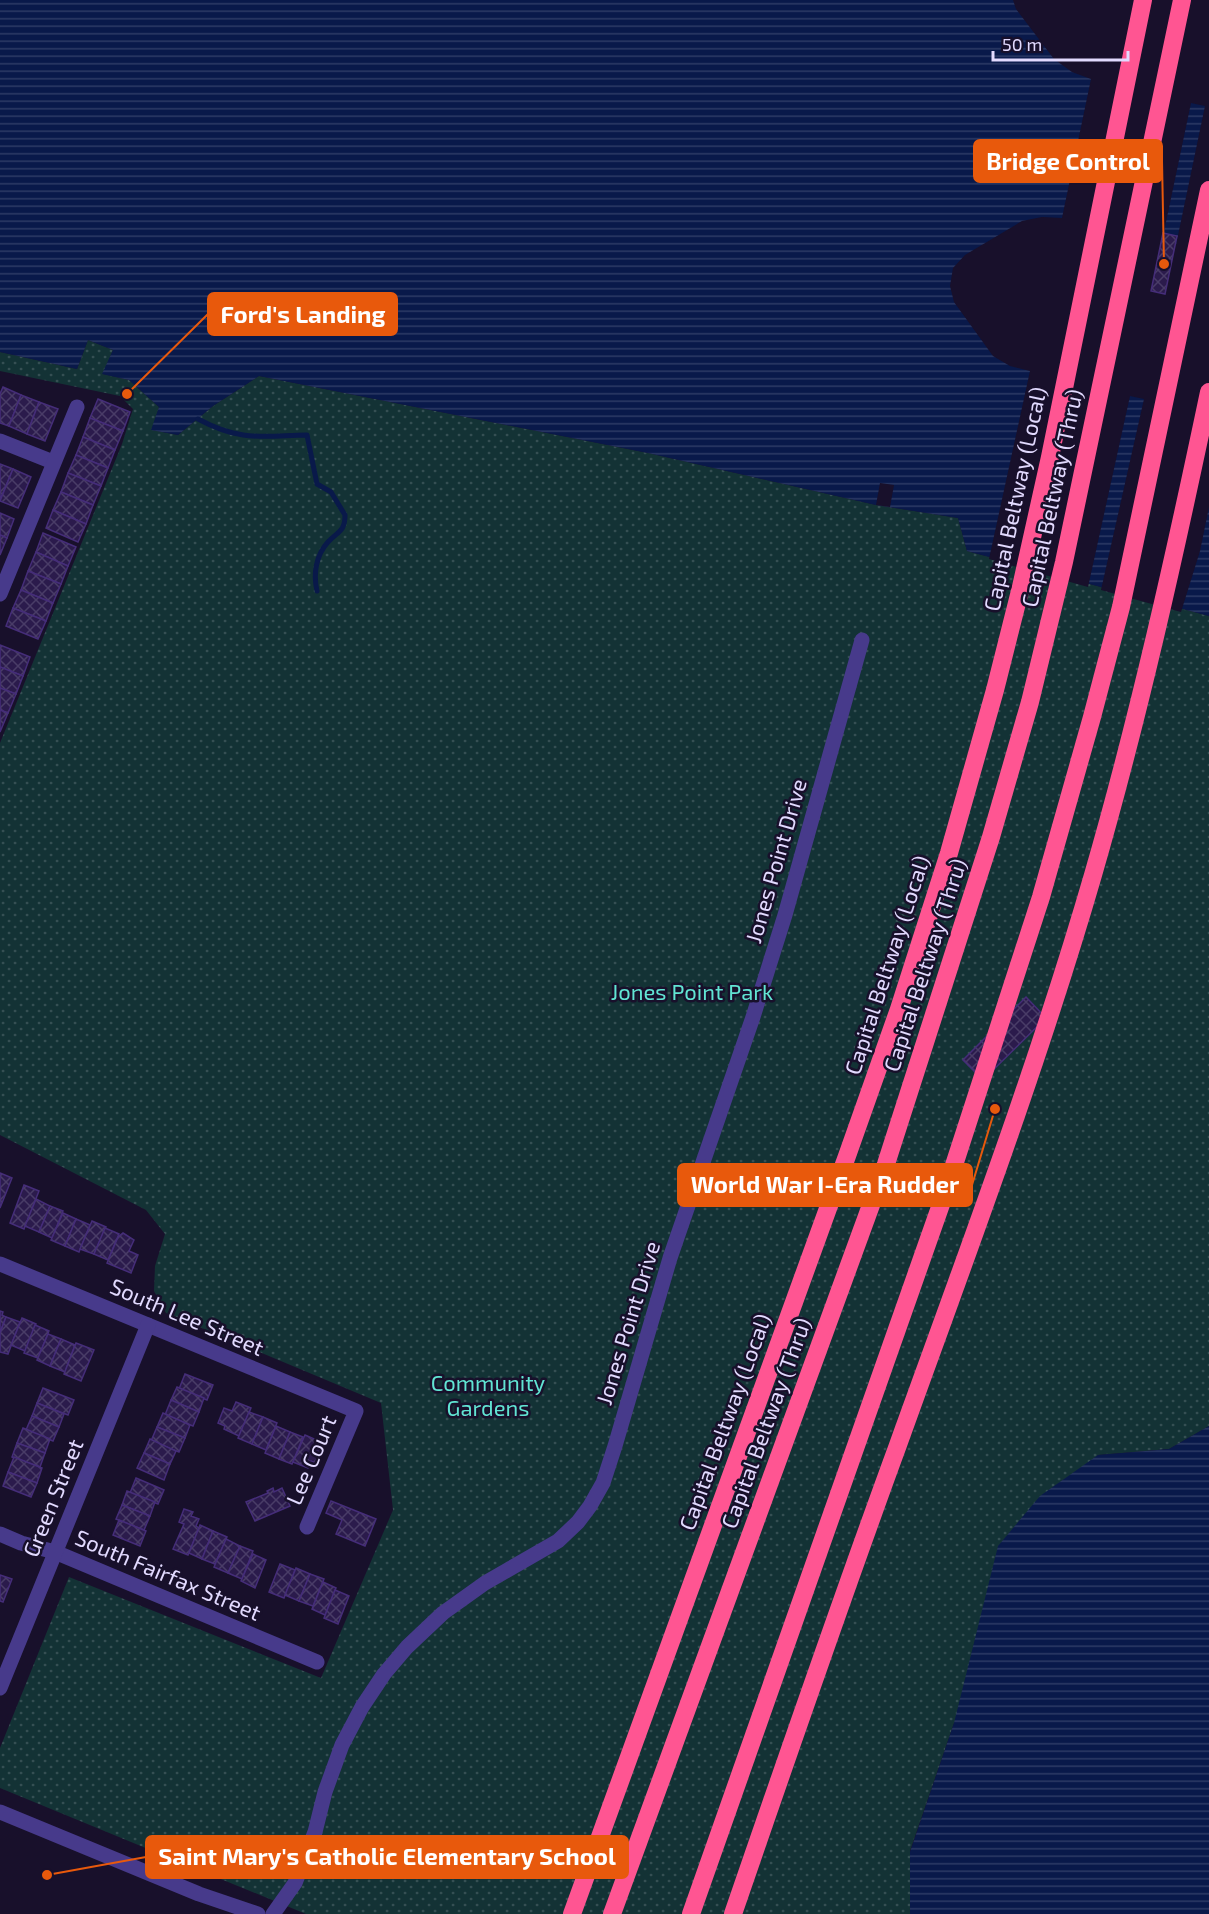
<svg xmlns="http://www.w3.org/2000/svg" width="1209" height="1914" font-family="'Exo 2',sans-serif">
<style>
.park{fill:url(#park-dots)}
.water{fill:url(#water-rules)}
.pier{fill:#18102b;fill-rule:evenodd}
.lines{fill:none;stroke-linecap:round;stroke-linejoin:round}
.stream{stroke:#09194a;stroke-width:5}
.building{fill:url(#building-cross-hatch);stroke:#452d79;stroke-width:1.5}
.minor{stroke:#473a8b;stroke-width:15}
.highway{stroke:#ff5592;stroke-width:18}
.labels{text-anchor:middle;stroke-width:5;stroke-linejoin:round;paint-order:stroke}
.street-label{font-size:22px;fill:#e2daff;stroke:#18102b}
.park-label{font-size:22px;fill:#61e4d3;stroke:#18102b}
.leader{fill:none;stroke:#e8590c;stroke-width:2}
.callout-dot{fill:#e8590c;stroke:#18102b;stroke-width:2}
.callout{fill:#e8590c;stroke:#e8590c;stroke-width:2}
.callout-label{font-size:24px;text-anchor:middle;font-weight:bold;fill:#fff}
</style>
<defs>
<pattern id="park-dots" width="8" height="8" patternUnits="userSpaceOnUse" patternTransform="scale(1.5)"><rect width="8" height="8" fill="#133235"/><path d="M2 2h.1M6 6h.1" fill="none" stroke="#354f53" stroke-width="1.8" stroke-linecap="round"/></pattern>
<pattern id="water-rules" width="6" height="5" patternUnits="userSpaceOnUse" patternTransform="scale(1.5)"><rect width="6" height="5" fill="#09194a"/><path d="M0 2.5h6" fill="none" stroke="#2d3a65"/></pattern>
<pattern id="building-cross-hatch" width="8" height="8" patternUnits="userSpaceOnUse" patternTransform="scale(1.5)"><rect width="8" height="8" fill="#2b1b4c"/><path d="M0 0l8 8M0 8l8-8" fill="none" stroke="#493c67"/></pattern>
</defs>
<rect width="100%" height="100%" fill="#18102b"/>
<path class="park" d="M88 340 113 350 103 374 129 380 159 407 152 430 178 435 213 406 259 376 648 453 876 505 958 518 967 551 1209 616V1426L1169 1449 1098 1455 954 1723 910 1851V1914H306L0 1788V1748L69 1577 321 1678 393 1510 381 1403 166 1313 154 1291 155 1266 165 1234 146 1210 0 1135V743L122 444 133 409 120 396 0 371V352L77 369Z"/>
<g class="water">
<path d="M0 0H1209V616L967 551 958 518 876 505 648 453 259 376 213 406 178 435 151 430 159 407 129 380 102 374 113 350 88 340 77 369 0 352Z"/>
<path d="M1209 1426V1914H910V1852L954 1723 998 1546 1040 1496 1098 1455 1169 1449Z"/>
</g>
<g class="pier">
<path d="M1013 0H1209V507L1200 551 1181 612 1101 590 1144 399 1130 396 1088 587 989 559 1030 371 1010 366 993 356 954 302 950 286 953 268 965 255 1022 221 1042 217 1062 218 1091 79 1072 72 1054 59 1016 9ZM1191 103 1205 106 1176 245 1162 241Z"/>
<path d="M880 483 894 485 890 507 876 505Z"/>
</g>
<g class="lines">
<path class="stream" d="M198 419C241 442 261 436 307 435L317 484 331 492 345 515C345 532 338 531 328 542 316 555 313 574 317 591"/>
</g>
<g class="building">
<path d="M1163 233 1177 236 1165 294 1151 291Z"/>
<path d="M3 387 21 395 9 426 0 423V394Z"/>
<path d="M21 395 39 402 27 434 9 426Z"/>
<path d="M98 399 130 412 123 431 90 418Z"/>
<path d="M39 402 58 409 45 441 27 434Z"/>
<path d="M90 418 123 431 115 450 83 437Z"/>
<path d="M83 437 115 450 108 468 76 455Z"/>
<path d="M76 455 108 468 101 486 68 473Z"/>
<path d="M0 464 13 469 0 500Z"/>
<path d="M13 469 31 477 18 508 0 501Z"/>
<path d="M68 473 101 486 93 505 61 492Z"/>
<path d="M61 492 93 505 86 524 53 510Z"/>
<path d="M53 510 86 524 78 542 46 528Z"/>
<path d="M0 513 14 519 7 538 0 535Z"/>
<path d="M43 533 76 547 68 566 36 552Z"/>
<path d="M0 535 7 538 0 555Z"/>
<path d="M36 552 68 566 61 584 28 571Z"/>
<path d="M28 571 61 584 53 603 21 590Z"/>
<path d="M21 590 53 603 46 621 13 608Z"/>
<path d="M13 608 46 621 38 639 6 626Z"/>
<path d="M0 645 30 657 23 676 0 667Z"/>
<path d="M0 667 23 676 16 694 0 688Z"/>
<path d="M0 688 16 694 8 713 0 710Z"/>
<path d="M0 710 8 713 0 732Z"/>
<path d="M1026 997 1046 1018 983 1080 963 1060Z"/>
<path d="M0 1173 12 1178 0 1208Z"/>
<path d="M24 1185 39 1191 24 1229 10 1223Z"/>
<path d="M36 1199 50 1206 39 1232 25 1226Z"/>
<path d="M50 1206 63 1211 52 1238 39 1232Z"/>
<path d="M63 1213 76 1219 65 1246 51 1240Z"/>
<path d="M76 1219 90 1225 79 1252 65 1246Z"/>
<path d="M92 1221 106 1227 94 1254 80 1249Z"/>
<path d="M105 1228 119 1234 108 1260 94 1254Z"/>
<path d="M123 1233 134 1240 129 1251 138 1255 131 1273 107 1263 118 1237Z"/>
<path d="M0 1311 3 1312 2 1315 6 1317 0 1333Z"/>
<path d="M6 1317 20 1322 8 1354 0 1352V1333Z"/>
<path d="M22 1318 36 1324 25 1351 11 1345Z"/>
<path d="M35 1325 49 1331 38 1358 24 1353Z"/>
<path d="M48 1334 61 1339 50 1366 37 1360Z"/>
<path d="M61 1339 75 1345 65 1372 50 1366Z"/>
<path d="M76 1343 94 1350 81 1381 64 1374Z"/>
<path d="M185 1374 213 1385 207 1400 179 1389Z"/>
<path d="M177 1387 204 1398 199 1412 171 1400Z"/>
<path d="M43 1388 74 1400 68 1415 37 1403Z"/>
<path d="M171 1400 199 1412 193 1426 165 1415Z"/>
<path d="M236 1402 251 1408 239 1436 224 1429 225 1426 218 1423 224 1408 232 1411Z"/>
<path d="M37 1403 64 1414 59 1427 32 1416Z"/>
<path d="M249 1412 263 1417 252 1444 238 1438Z"/>
<path d="M163 1413 190 1425 185 1438 157 1427Z"/>
<path d="M32 1416 59 1427 53 1441 26 1430Z"/>
<path d="M263 1417 277 1423 266 1450 252 1444Z"/>
<path d="M276 1426 290 1432 279 1459 265 1453Z"/>
<path d="M157 1427 185 1438 179 1452 151 1441Z"/>
<path d="M23 1428 50 1439 45 1453 17 1443Z"/>
<path d="M290 1432 303 1437 292 1464 279 1459Z"/>
<path d="M305 1435 319 1441 315 1448 320 1450 315 1463 311 1461 308 1468 293 1462Z"/>
<path d="M150 1439 176 1451 170 1464 144 1453Z"/>
<path d="M17 1443 45 1453 40 1467 12 1457Z"/>
<path d="M144 1453 170 1464 164 1480 137 1468Z"/>
<path d="M14 1457 42 1468 37 1483 8 1472Z"/>
<path d="M8 1472 37 1483 31 1497 3 1486Z"/>
<path d="M136 1478 164 1490 158 1504 130 1493Z"/>
<path d="M273 1488 274 1492 282 1488 290 1506 255 1521 246 1502 268 1493 267 1491Z"/>
<path d="M127 1491 155 1502 150 1516 122 1505Z"/>
<path d="M331 1501 376 1519 365 1546 336 1534 342 1520 326 1513Z"/>
<path d="M122 1505 150 1516 144 1530 116 1519Z"/>
<path d="M184 1509 193 1512 191 1516 199 1519 196 1526 199 1528 188 1555 173 1549 184 1524 179 1522Z"/>
<path d="M119 1520 146 1531 140 1546 113 1535Z"/>
<path d="M200 1525 213 1531 202 1559 189 1553Z"/>
<path d="M213 1531 227 1537 215 1564 202 1559Z"/>
<path d="M226 1539 240 1546 228 1573 214 1567Z"/>
<path d="M240 1546 253 1551 242 1579 228 1573Z"/>
<path d="M253 1554 266 1560 255 1588 241 1581Z"/>
<path d="M280 1564 295 1570 284 1598 269 1592Z"/>
<path d="M296 1568 310 1574 299 1601 285 1595Z"/>
<path d="M310 1574 324 1579 313 1606 299 1601Z"/>
<path d="M0 1575 12 1579 3 1602 0 1601Z"/>
<path d="M323 1582 336 1588 325 1615 312 1609Z"/>
<path d="M335 1590 349 1596 338 1624 324 1618Z"/>
</g>
<g class="lines">
<g class="minor">
<path d="M0 441 53 462"/>
<path d="M0 594 77 407"/>
<path d="M0 1264 356 1411 307 1527"/>
<path d="M0 1534 21 1543 55 1552 317 1662"/>
<path d="M0 1688 148 1325"/>
<path d="M0 1812 199 1894 258 1914"/>
<path d="M273 1914 295 1883 315 1832 325 1792 342 1745 362 1707 384 1674 407 1647 443 1613 485 1583 558 1541 578 1522 590 1506 603 1483 615 1446 670 1258 753 1017 785 915 862 640"/>
</g>
<g class="highway">
<path d="M572 1914 847 1156 899 1009 949 853 995 690 1021 587 1050 457 1143 0"/>
<path d="M612 1914 886 1164 991 837 1030 702 1064 562 1182 0"/>
<path d="M691 1914 945 1193 1041 897 1092 717 1121 607 1209 190"/>
<path d="M733 1914C787 1757 841 1600 898 1445 966 1256 1037 1068 1093 875 1139 716 1175 554 1209 392"/>
</g>
</g>
<g class="labels">
<g class="street-label">
<text transform="translate(1052 498) rotate(-78)" y="8">Capital Beltway (Thru)</text>
<text transform="translate(1015 499) rotate(-78)" y="8">Capital Beltway (Local)</text>
<text transform="translate(776 861) rotate(-74)" y="8">Jones Point Drive</text>
<text transform="translate(887 965) rotate(-72)" y="8">Capital Beltway (Local)</text>
<text transform="translate(925 965) rotate(-72)" y="8">Capital Beltway (Thru)</text>
<text transform="translate(187 1317) rotate(23)" y="8">South Lee Street</text>
<text transform="translate(628 1323) rotate(-73)" y="8">Jones Point Drive</text>
<text transform="translate(725 1422) rotate(-70)" y="8">Capital Beltway (Local)</text>
<text transform="translate(766 1423) rotate(-70)" y="8">Capital Beltway (Thru)</text>
<text transform="translate(311 1460) rotate(-67)" y="8">Lee Court</text>
<text transform="translate(53 1498) rotate(-68)" y="8">Green Street</text>
<text transform="translate(168 1575) rotate(23)" y="8">South Fairfax Street</text>
</g>
<g class="park-label">
<text x="692" y="1000">Jones Point Park</text>
<text x="488" y="1391">Community<tspan x="488" dy="25">Gardens</tspan></text>
</g>
</g>
<path class="leader" d="M1164 264L1162 161M127 394L208 314M995 1109L972 1185M47 1875L146 1857"/>
<g class="callout-dot">
<circle cx="1164" cy="264" r="6"/>
<circle cx="127" cy="394" r="6"/>
<circle cx="995" cy="1109" r="6"/>
<circle cx="47" cy="1875" r="6"/>
</g>
<g class="callout">
<rect x="974" y="140" width="188" height="42" rx="6"/>
<rect x="208" y="293" width="189" height="42" rx="6"/>
<rect x="678" y="1164" width="294" height="42" rx="6"/>
<rect x="146" y="1836" width="482" height="42" rx="6"/>
</g>
<g class="callout-label">
<text x="1068" y="170">Bridge Control</text>
<text x="303" y="323">Ford's Landing</text>
<text x="825" y="1193">World War I-Era Rudder</text>
<text x="387" y="1865">Saint Mary's Catholic Elementary School</text>
</g>
<path d="M993 51v9h135v-9" fill="none" stroke="#e2daff" stroke-width="3"/>
<text x="1002" y="51" font-size="18" fill="#e2daff" stroke="#18102b" stroke-width="4.5" paint-order="stroke">50 m</text>
</svg>
